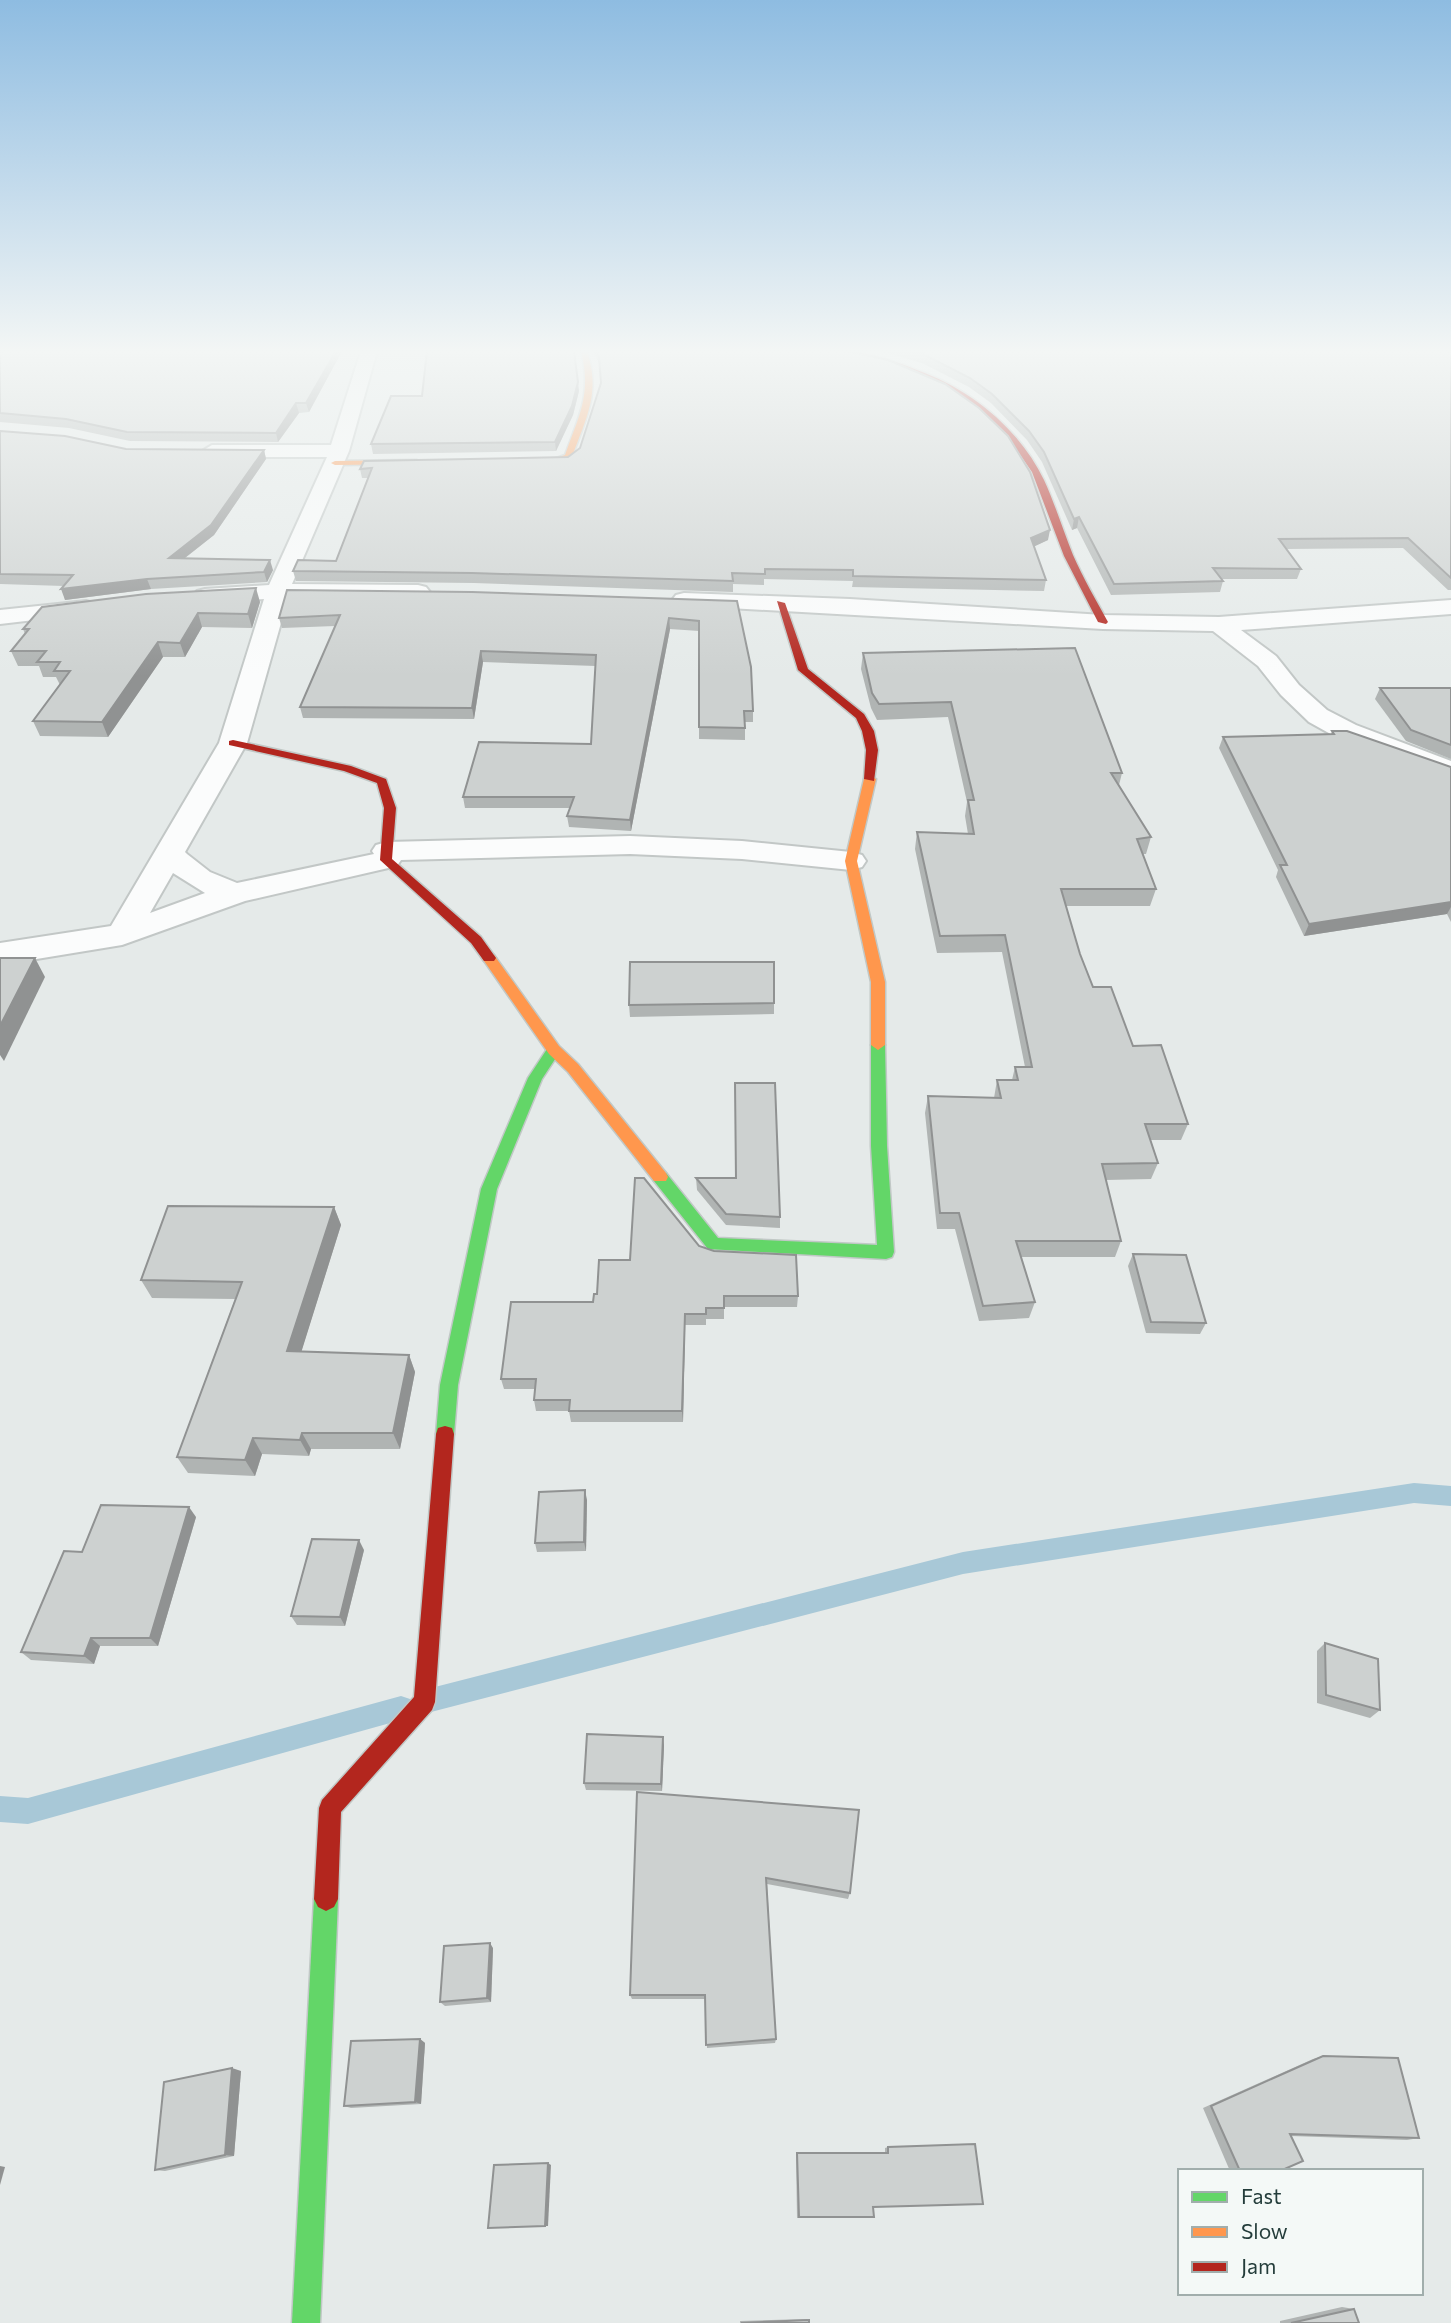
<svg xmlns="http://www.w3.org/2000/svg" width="1451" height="2323" font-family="Commissioner,sans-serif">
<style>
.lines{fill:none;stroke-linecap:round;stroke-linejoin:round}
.stream{fill:#a8c8d7;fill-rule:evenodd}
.street-casing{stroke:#c2c7c6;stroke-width:4}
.fast-casing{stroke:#c1c8c6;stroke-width:3}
.slow-casing{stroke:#c1c8c6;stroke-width:3}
.jam-casing{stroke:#c1c8c6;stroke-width:3}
.street{fill:#fbfcfc;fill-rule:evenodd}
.fast{fill:#63d668;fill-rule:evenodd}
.slow{fill:#ff974d;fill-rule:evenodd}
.jam{fill:#b3261e;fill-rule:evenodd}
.wall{fill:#b0b4b3}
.shaded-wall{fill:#909292}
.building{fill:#cdd1d0;stroke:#909292;stroke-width:2}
</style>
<rect width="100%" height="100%" fill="#e5eae9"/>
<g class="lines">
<g class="stream">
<path d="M1414 1483 1451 1486V1506L1414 1503 963 1574 431 1712 422 1709 419 1700 422 1691 431 1688 963 1552Z"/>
<path d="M401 1696 410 1699 413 1708 410 1717 401 1720 28 1824 0 1822V1796L28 1798Z"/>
</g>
<defs>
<g id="street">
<path d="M361 351H377L349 451 292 584 418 585 426 587 430 592 426 597 418 599 288 598 247 743 185 852 187 854 210 872 237 883 374 854 372 851 376 845 387 842 630 836 742 841 851 852 862 855 866 861 862 867 851 870 742 859 630 854 401 860 397 866 245 901 122 945 0 965V943L111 926 219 743 264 599 205 603 197 601 193 596 197 591 205 589 269 585 327 457H212L202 451 212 445H331ZM173 873 205 893 150 913Z"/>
<path d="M684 593 850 599 1103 615 1219 617 1451 600V614L1241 630 1276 656 1299 685 1327 710 1356 725 1451 761V779L1336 737 1309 722 1281 695 1258 666 1213 631 1103 629 676 605 672 600 676 595Z"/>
<path d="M86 601 94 603 98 608 94 613 0 624V610Z"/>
</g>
<g id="fast">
<path d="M878 1040 885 1045 887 1146 894 1252 892 1257 886 1259 708 1249 654 1181 652 1177 654 1173H666L718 1238 877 1245 871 1146V1045Z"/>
<path d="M554 1045 561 1050 542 1079 497 1189 458 1385 454 1434 452 1440 445 1442 438 1440 436 1434 440 1385 481 1189 528 1078 549 1046Z"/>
<path d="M326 1887 334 1891 338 1899 320 2323H292L314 1899 318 1891Z"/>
</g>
<g id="slow">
<path d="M581 351H587C601 393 586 418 572 457L551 464 516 463 519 459 551 460 565 455C579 416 592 394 581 351Z"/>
<path d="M417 460 420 464 335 465 331 463 335 461Z"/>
<path d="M870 776 876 779 857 861 885 982V1045L878 1050 871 1045V982L845 861 864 779Z"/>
<path d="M489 954 494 955 559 1046 578 1064 666 1173 668 1177 666 1181H654L568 1072 549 1054 482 958Z"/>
</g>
<g id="jam">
<path d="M839 351C865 351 892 360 917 370 970 389 1019 428 1044 480 1055 504 1063 530 1073 555 1083 578 1096 600 1108 622L1106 624 1098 622 1064 556 1032 472 1010 440 991 420 946 388 894 366Z"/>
<path d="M777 601 785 603 808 669 864 714 874 731 878 750 874 781 864 779 866 750 862 731 856 718 798 670Z"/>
<path d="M233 740 351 766 386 779 396 808 392 859 481 937 496 958 494 961H484L471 943 380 860 384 808 377 783 344 771 229 745V741Z"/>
<path d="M445 1426 452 1428 454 1434 435 1702 432 1710 341 1812 338 1899 334 1907 326 1911 318 1907 314 1899 319 1808 322 1800 414 1697 436 1434 438 1428Z"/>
</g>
</defs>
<use href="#street" class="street-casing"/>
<use href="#fast" class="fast-casing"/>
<use href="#slow" class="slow-casing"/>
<use href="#jam" class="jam-casing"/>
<use href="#street" class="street"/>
<use href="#fast" class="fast"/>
<use href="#slow" class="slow"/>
<use href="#jam" class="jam"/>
</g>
<g class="wall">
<path d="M0 351H342L309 412 299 413 278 442 130 441 69 428 0 422Z"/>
<path d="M593 351H846L1048 540 1034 546 1046 580 1044 591 852 587 853 581 764 579V585L733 584V592L474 583 296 581 293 571 336 561 368 478H362L360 469 568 457 580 448 601 383 600 365Z"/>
<path d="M880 351H1451V590H1448L1403 548 1286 549 1301 569 1297 579H1221L1223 581 1220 592 1111 595 1077 528 1072 530 1042 462 1027 440 991 403 969 387 922 363Z"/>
<path d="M579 391 573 415 556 451 373 454 371 444 422 396Z"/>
<path d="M0 431 126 449 264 450 266 459 214 535 185 558 273 570 267 582 151 589 65 600 64 586 0 584Z"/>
<path d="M737 601 753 711V722H745V740L699 739V631L670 629 631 831 569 827 567 816 570 808H465L463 797 591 744 596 666 483 662 474 719 303 718 300 707 335 626 282 628 279 618Z"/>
<path d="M260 602 252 628 202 627 185 657H163L108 737 40 736 33 721 60 685 56 677H43L39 666H18L11 651 25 634 23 629Z"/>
<path d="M863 653 1122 773 1119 785 1151 837 1146 854H1142L1156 889 1150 906H1066L1080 954 1093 987 1188 1124 1181 1140H1150L1158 1163 1151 1179 1106 1180 1121 1241 1115 1257H1021L1035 1302 1029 1318 979 1321 955 1229H937L925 1113 928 1096 994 1098 997 1080H1012L1015 1067H1025L1002 952 937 953 915 849 917 832 968 834 965 816 967 802 948 717 877 720 871 708 861 669Z"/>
<path d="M1380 688H1451V759L1406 741 1375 699Z"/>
<path d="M1332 731 1451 767V922L1447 914 1304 936 1276 877 1278 870 1219 748 1223 737 1331 734Z"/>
<path d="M774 1003V1014L630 1017 629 1005Z"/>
<path d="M696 1178 780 1217V1228L726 1225 697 1190Z"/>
<path d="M334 1207 341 1225 301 1352 409 1355 415 1372 400 1449H311L309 1456 262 1454 255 1476 188 1473 177 1457 235 1299 152 1298 141 1280Z"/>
<path d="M699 1246 798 1296 797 1307H724V1319H706V1325H685L683 1422H571L569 1411H536L534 1400 535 1389H504L501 1379 593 1302 597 1294 630 1260Z"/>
<path d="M1133 1254 1206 1323 1200 1334 1146 1333 1128 1266Z"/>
<path d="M587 1500 586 1551 537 1552 535 1543Z"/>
<path d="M196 1517 158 1646H100L94 1664 31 1660 21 1652 82 1552Z"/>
<path d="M364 1550 345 1626 297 1625 291 1616Z"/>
<path d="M1325 1643 1380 1710 1370 1718 1317 1703V1651Z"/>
<path d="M664 1745 662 1791 586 1790 584 1783Z"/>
<path d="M637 1792 850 1893 848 1899 767 1884 776 2039 775 2043 707 2048 705 1999H632L630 1995Z"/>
<path d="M493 1948 491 2002 445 2006 440 2002Z"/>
<path d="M420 2039 425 2043 421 2104 351 2108 344 2106Z"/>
<path d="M1323 2056 1419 2138 1407 2140 1291 2136 1280 2171H1230L1203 2108 1313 2059Z"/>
<path d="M241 2071 234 2156 165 2171 155 2170Z"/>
<path d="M888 2147 983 2204 873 2207 871 2218H797L796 2154 797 2153H885V2148Z"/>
<path d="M1342 2307 1354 2309 1359 2323H1280V2321Z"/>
<path d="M807 2319 809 2320 740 2323V2321Z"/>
</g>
<g class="shaded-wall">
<path d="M336 351H342L309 412 306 403Z"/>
<path d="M578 382 579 391 573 415 556 451 555 442Z"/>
<path d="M296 403 299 413 278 442 276 433Z"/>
<path d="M264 450 266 459 214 535 172 568 169 558Z"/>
<path d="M1079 517 1077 528 1072 530 1074 519Z"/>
<path d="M1050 530 1048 540 1029 549 1031 538Z"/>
<path d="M270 560 273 570 267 582 264 572Z"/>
<path d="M147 579 151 589 65 600 61 589Z"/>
<path d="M256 588 260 602 252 628 248 614Z"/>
<path d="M198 613 202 627 185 657 180 643Z"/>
<path d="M669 618 670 629 631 831 630 820Z"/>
<path d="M158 642 163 657 108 737 102 722Z"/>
<path d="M481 651 483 662 474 719 472 708Z"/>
<path d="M1451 902V907L1447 914 1304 936 1309 924Z"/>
<path d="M35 958 45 977 4 1061 0 1055V1026Z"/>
<path d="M334 1207 341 1225 296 1369 287 1351Z"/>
<path d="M685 1314V1325L683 1422 682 1411Z"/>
<path d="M409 1355 415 1372 400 1449 393 1433Z"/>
<path d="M302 1433 311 1449 309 1456 300 1440Z"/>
<path d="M253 1438 262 1454 255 1476 245 1460Z"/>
<path d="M585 1490 587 1500 586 1551 584 1542Z"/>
<path d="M189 1507 196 1517 158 1646 150 1638Z"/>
<path d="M359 1540 364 1550 345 1626 340 1617Z"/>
<path d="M91 1638 100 1646 94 1664 84 1656Z"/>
<path d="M663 1737 664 1745 662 1791 661 1784Z"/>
<path d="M490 1943 493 1948 491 2002 487 1998Z"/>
<path d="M420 2039 425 2043 421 2104 415 2102Z"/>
<path d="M232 2068 241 2071 234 2156 225 2155Z"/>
<path d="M548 2163 551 2165 548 2226H545Z"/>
<path d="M0 2166 5 2167 0 2185Z"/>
</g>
<g class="building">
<path d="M0 351H336L306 403H296L276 433 127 432 66 419 0 413Z"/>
<path d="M427 351H574L578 382 572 406 555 442 371 444 391 396H422Z"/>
<path d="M596 351H846L888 360 945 384 979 408 1008 436 1030 472 1050 530 1031 538 1046 580 853 576V570L765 569V574L732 573 733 581 472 573 293 571 298 560 336 561 372 468 360 469 364 461 568 457 580 448 601 383 599 357Z"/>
<path d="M911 351H1451V578L1408 538 1279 539 1301 569 1213 568 1223 581 1114 584 1079 517 1074 519 1044 452 1029 431 992 394 970 378 923 354Z"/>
<path d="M0 431 65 436 126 449 264 450 211 525 169 558 270 560 264 572 147 579 61 589 73 575 0 574Z"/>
<path d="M256 588 248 614 198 613 180 643 158 642 102 722 33 721 70 671H54L60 662H37L46 651H11L29 629H23L42 607 146 594Z"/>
<path d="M287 590 472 592 737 601 751 667 753 711H744L745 728 699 727V621L669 618 630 820 567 816 574 797H463L479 742 591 744 596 655 481 651 472 708 300 707 340 615 279 618Z"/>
<path d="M1075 648 1122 773H1111L1151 837 1137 839 1156 889H1061L1080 954 1093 987H1111L1133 1046 1161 1045 1188 1124H1145L1158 1163 1102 1164 1121 1241H1016L1035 1302 983 1306 959 1213H940L928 1096 1001 1098 997 1080H1018L1015 1067H1032L1005 935 940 936 917 832 974 834 968 800H974L951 702 879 704 872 693 863 653Z"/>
<path d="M1380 688H1451V745L1411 730Z"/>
<path d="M1332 731H1347L1451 767V902L1309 924 1280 865H1287L1223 737 1334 734Z"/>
<path d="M0 958H35L0 1026Z"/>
<path d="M630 962H774V1003L629 1005Z"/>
<path d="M735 1083H775L780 1217 726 1214 696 1178H736Z"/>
<path d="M635 1178H644L699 1246 714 1251 796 1255 798 1296H724V1308H706V1314H685L682 1411H569L570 1400H534L536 1379H501L511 1302H593L594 1294H597L599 1260H630Z"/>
<path d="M168 1206 334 1207 287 1351 409 1355 393 1433H302L300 1440 253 1438 245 1460 177 1457 242 1282 141 1280Z"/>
<path d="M1133 1254 1186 1255 1206 1323 1151 1322Z"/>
<path d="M585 1490 584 1542 535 1543 539 1492Z"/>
<path d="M101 1505 189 1507 150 1638H91L84 1656 21 1652 64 1551 82 1552Z"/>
<path d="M312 1539 359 1540 340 1617 291 1616Z"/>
<path d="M1325 1643 1378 1659 1380 1710 1326 1695Z"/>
<path d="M587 1734 663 1737 661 1784 584 1783Z"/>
<path d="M637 1792 859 1810 850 1893 766 1878 776 2039 706 2045 705 1995H630Z"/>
<path d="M490 1943 487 1998 440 2002 444 1946Z"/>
<path d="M420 2039 415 2102 344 2106 351 2041Z"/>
<path d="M1323 2056 1398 2058 1419 2138 1290 2134 1303 2161 1280 2171H1240L1211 2106Z"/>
<path d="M232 2068 225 2155 155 2170 164 2082Z"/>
<path d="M975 2144 983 2204 873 2207 874 2217H799L797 2153H888V2147Z"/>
<path d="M548 2163 545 2226 488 2228 494 2165Z"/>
<path d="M1354 2309 1359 2323H1291Z"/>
<path d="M809 2320V2323H741Z"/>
</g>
<linearGradient id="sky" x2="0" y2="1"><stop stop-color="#8ebce1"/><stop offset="0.52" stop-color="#f3f6f5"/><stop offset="1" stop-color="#f3f6f5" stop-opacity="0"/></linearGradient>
<rect width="1451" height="676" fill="url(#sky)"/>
<rect x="1178" y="2169" width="245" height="126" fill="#f4f9f7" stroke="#a1aeac" stroke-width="2"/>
<rect x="1192" y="2192" width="35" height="10" fill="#63d668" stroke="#a1aeac" stroke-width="2"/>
<text x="1241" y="2204" font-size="21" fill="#243d3b">Fast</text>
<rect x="1192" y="2227" width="35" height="10" fill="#ff974d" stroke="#a1aeac" stroke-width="2"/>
<text x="1241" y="2239" font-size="21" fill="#243d3b">Slow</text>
<rect x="1192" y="2262" width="35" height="10" fill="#b3261e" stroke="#a1aeac" stroke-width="2"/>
<text x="1241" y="2274" font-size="21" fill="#243d3b">Jam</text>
</svg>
